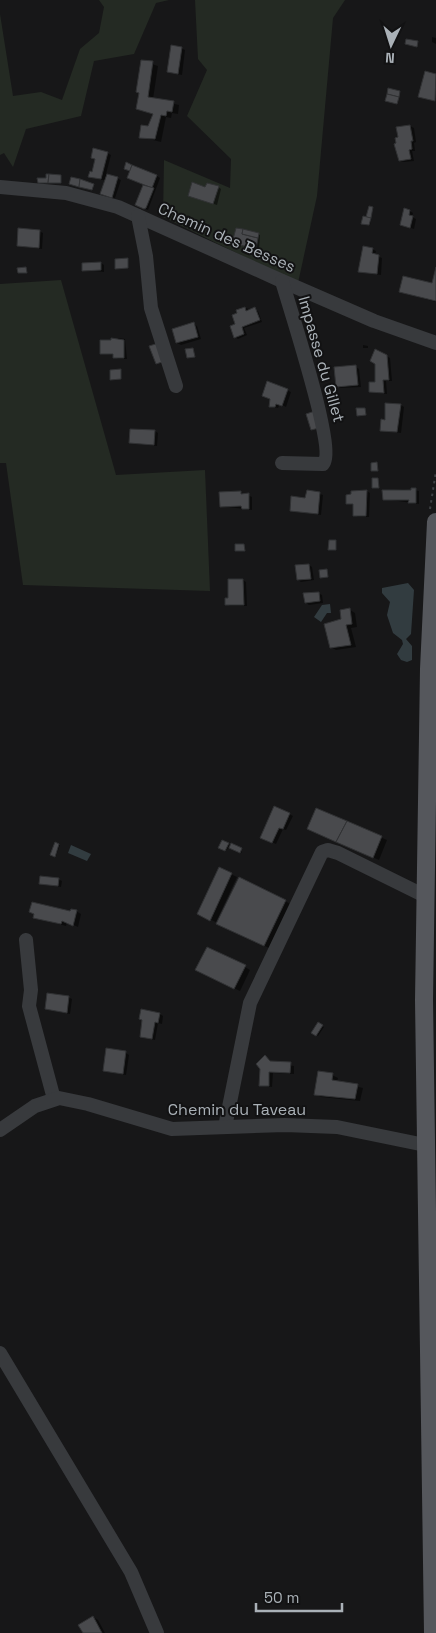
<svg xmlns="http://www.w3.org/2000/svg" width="436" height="1633" font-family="'Space Grotesk',sans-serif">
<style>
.green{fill:#242a23}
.water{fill:#323c40}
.shadow{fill:#0007}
.building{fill:#494a4d;stroke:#313234}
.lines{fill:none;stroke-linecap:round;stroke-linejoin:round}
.path{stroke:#3e4144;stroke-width:2;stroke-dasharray:2.5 4;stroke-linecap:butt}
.minor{stroke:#383a3d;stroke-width:14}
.major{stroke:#55575c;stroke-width:18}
.labels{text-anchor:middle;stroke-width:4;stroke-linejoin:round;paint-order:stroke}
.street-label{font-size:16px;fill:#aab1b7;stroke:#121213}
</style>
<rect width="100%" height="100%" fill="#171718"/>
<g class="green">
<path d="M99 0H169L156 3 134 54 94 61 81 116 26 129 13 167 4 153 0 155V14L13 96 41 92 62 100 80 49 99 33 104 7Z"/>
<path d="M195 0H345L333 18 317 196 298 283 163 217 164 160 230 188 231 159 187 116 207 70 198 59Z"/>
<path d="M61 280 116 475 205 470 210 591 23 585 6 463H0V284Z"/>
</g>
<g class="water">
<path d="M408 583 414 590 411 634 406 639 412 646V660L407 662 401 660 397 654 403 644 402 640 393 633 387 615 390 602 382 593V588Z"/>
<path d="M330 604 331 613H327L321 622 314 617 322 605Z"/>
<path d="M71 845 91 854 87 861 68 853Z"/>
</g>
<g class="shadow">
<path d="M432 37 436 38V44L432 42Z"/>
<path d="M181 48 185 50 182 75 172 73 168 72Z"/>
<path d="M142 61 158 66 153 99 179 105 178 114 172 113 171 118 166 117 161 142 141 137 149 127 154 115 138 108Z"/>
<path d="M426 73 436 75V101L423 98Z"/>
<path d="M410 126 414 128 416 142 414 143 415 151H412L414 161 404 162 400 161 397 128Z"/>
<path d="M107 153 111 155 106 174 121 180 115 198 105 195 106 181 90 176Z"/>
<path d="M157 176 160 178 148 210 136 205 145 185Z"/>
<path d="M218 187 221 189 217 205 193 197 206 188Z"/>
<path d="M373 208 370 225 364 224 367 218Z"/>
<path d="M410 211 413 213 412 217 416 219 414 229 405 226Z"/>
<path d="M237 229 260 235 259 250 234 242Z"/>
<path d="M39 231 43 233 42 249 18 246Z"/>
<path d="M372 249 376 251 375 255 382 258 381 275 360 272Z"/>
<path d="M101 263 104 265V272L84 270Z"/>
<path d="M436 273V302L401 292 433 284Z"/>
<path d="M245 308 258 311 262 322 244 328 247 335 238 339 235 337 236 325Z"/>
<path d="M194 324 197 326 201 339 181 345 177 343Z"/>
<path d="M118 338 125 339 127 359H118L114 355 101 353 112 341 118 340Z"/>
<path d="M363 345 368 346V348H363Z"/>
<path d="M375 350 390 358 392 381H386L387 394 371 392 376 383Z"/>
<path d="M356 367 359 369 361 387 340 388 337 386Z"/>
<path d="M268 383 291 392 286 407 280 404 278 408 270 406 271 399 263 396Z"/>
<path d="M401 405 404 407 401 433 382 430 386 421Z"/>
<path d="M155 431 158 433 157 446 130 443Z"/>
<path d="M404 489 419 491V504L384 499V491Z"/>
<path d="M367 491 370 493 369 517H358L355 515 354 505 347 503 352 492Z"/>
<path d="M240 492 252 497V510L221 506Z"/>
<path d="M320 494 323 495 321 515 291 510 306 499Z"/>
<path d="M309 565 312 567 314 580 301 582 298 580Z"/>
<path d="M243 580 246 582 247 606H230L227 604Z"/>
<path d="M318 593 322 595 323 603 309 605 306 603Z"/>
<path d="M350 610 355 613 357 627 351 628 356 647 336 650 331 647 325 624 343 620Z"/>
<path d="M316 809 387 840 379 860 314 832Z"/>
<path d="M289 814 293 816 286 830 283 829 276 844 265 839Z"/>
<path d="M223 842 241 850 242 853 229 846 227 850 221 848Z"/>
<path d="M56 844 60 845 56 856 52 855Z"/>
<path d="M220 869 237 877 216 922 204 917Z"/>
<path d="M58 879 62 881 61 887 40 883Z"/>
<path d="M285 901 292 905 271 949 225 927Z"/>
<path d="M76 911 81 914 78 927 67 922 66 926 35 917Z"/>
<path d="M245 967 250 970 240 991 202 973Z"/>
<path d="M68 997 72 999 70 1014 50 1010Z"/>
<path d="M160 1014 163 1016 162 1024 158 1023 155 1040 141 1036Z"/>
<path d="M318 1024 324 1027 318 1036 313 1032Z"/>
<path d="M126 1053 129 1055 126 1075 104 1071Z"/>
<path d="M266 1057 272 1063 294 1066V1074L273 1073 272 1087 260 1085Z"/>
<path d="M332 1075 338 1078 337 1082 363 1088 360 1101 321 1097 315 1094Z"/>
<path d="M93 1617 98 1620 105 1633H84Z"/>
</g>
<g class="building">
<path d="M406 39 418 41 417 47 405 44Z"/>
<path d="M171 45 182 47 178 74 167 72Z"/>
<path d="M141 60 153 61 148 97 174 101 172 112 167 111 166 116 161 115 155 139 139 138 141 125 148 126 153 114 136 109 139 93 136 92Z"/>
<path d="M425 71 436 74 435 101 418 97Z"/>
<path d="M388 88 400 91 399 97 387 94Z"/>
<path d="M387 94 399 97 397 104 385 101Z"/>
<path d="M410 125 413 141H411L412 149 409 150 411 159 399 161 394 144 396 143 395 138 398 137 396 127Z"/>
<path d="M93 148 108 152 101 179 88 177 90 171 92 172 95 159 91 158Z"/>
<path d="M126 162 132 165 130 171 124 169Z"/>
<path d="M132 165 157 175 152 188 127 178Z"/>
<path d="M46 174H49L48 183H38L37 178H46Z"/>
<path d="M49 174 61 175V183H48Z"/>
<path d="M107 174 118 177 112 198 100 194Z"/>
<path d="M71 177 80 179 79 187 69 184Z"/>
<path d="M80 179 94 184 92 190 79 187Z"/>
<path d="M192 182 205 187 207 183 219 186 213 204 188 196Z"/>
<path d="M143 185 154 188 146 208 144 209 135 205Z"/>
<path d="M369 206 373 207 371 218 366 217Z"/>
<path d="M404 208 410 210 409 215 413 216 410 228 400 225Z"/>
<path d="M363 216 371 218 369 225 361 224Z"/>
<path d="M18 228 40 230 39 248 17 246Z"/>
<path d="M236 228 243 229 242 234 258 238 256 249 232 243Z"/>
<path d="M243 229 259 233 258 238 242 234Z"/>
<path d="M363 246 373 248 372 253 379 255 377 274 358 272Z"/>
<path d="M128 258V268L115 269V259Z"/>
<path d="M101 262V270L82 271V263Z"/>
<path d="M26 267 27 273H18L17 268Z"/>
<path d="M436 267V301L399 292 403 276 432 283Z"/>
<path d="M245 307 246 311 255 307 260 320 242 327 244 334 234 338 230 326 235 324 232 315 237 313 236 310Z"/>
<path d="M194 322 198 337 176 343 172 329Z"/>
<path d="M111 338 124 340V358H113V354H100V340H111Z"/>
<path d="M159 343 165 361 156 364 149 346Z"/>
<path d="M193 348 195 357 187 358 185 349Z"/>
<path d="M375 349 387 355 389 380H383L384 393 369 392V382H375V364L370 361Z"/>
<path d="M356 365 358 385 336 387 334 367Z"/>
<path d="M121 369V379L110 380V370Z"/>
<path d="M267 381 288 389 282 406 276 404 275 407H269L270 399 262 396Z"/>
<path d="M385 403 401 404 397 432 380 431 381 419 385 420Z"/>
<path d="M356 408H365L366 415 357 416Z"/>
<path d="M315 411 319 428 311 430 306 414Z"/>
<path d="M130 429 155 430 154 445 129 443Z"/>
<path d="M377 462 378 471H371V463Z"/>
<path d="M372 478H378L379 488H372Z"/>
<path d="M411 488H416V503H408L409 500H383L382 490H411Z"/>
<path d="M307 490 320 492 318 514 290 511 291 496 305 498Z"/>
<path d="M367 490 366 516H353V504H346V495L351 494V491Z"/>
<path d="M241 491V494L249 493V509H242L241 506 220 507 219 492Z"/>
<path d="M329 540H336V550H328Z"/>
<path d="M235 544H244L245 551H235Z"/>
<path d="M309 564 311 579 297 580 295 565Z"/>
<path d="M327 569 328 577 320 578 319 570Z"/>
<path d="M228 579H243L244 605H225V598H228Z"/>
<path d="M319 592 320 601 305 603 303 593Z"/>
<path d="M350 608 352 624 346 625 351 645 330 648 324 624 341 619 340 610Z"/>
<path d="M274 806 290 813 283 829 279 828 272 843 260 838Z"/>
<path d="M316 808 347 821 336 842 307 829Z"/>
<path d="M347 821 382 836 373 858 336 842Z"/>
<path d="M222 840 229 843 225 851 218 848Z"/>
<path d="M55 842 59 844 55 857 50 855Z"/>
<path d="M231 843 242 848 240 853 229 848Z"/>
<path d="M219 867 232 873 210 921 197 914Z"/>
<path d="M40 876 59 878 58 886 39 884Z"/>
<path d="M239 877 286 900 264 946 216 924Z"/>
<path d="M32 902 70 911 71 909 77 910 73 926 62 921 61 924 33 918 34 914 29 912Z"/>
<path d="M207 947 246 965 234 989 195 970Z"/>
<path d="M47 993 69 996 67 1013 45 1009Z"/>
<path d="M141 1009 160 1013 158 1023 155 1022 152 1039 140 1037 142 1020 139 1019Z"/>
<path d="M318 1022 323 1025 316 1036 311 1033Z"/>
<path d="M106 1048 126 1051 123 1074 103 1071Z"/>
<path d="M265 1055 270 1061 291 1062 290 1073 269 1072V1086H259L260 1069 256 1064Z"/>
<path d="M318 1071 333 1073 332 1080 358 1084 355 1099 314 1095Z"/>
<path d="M93 1616 102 1633H83L78 1625Z"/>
</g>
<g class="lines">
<path class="path" d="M430 509 436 471"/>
<g class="minor">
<path d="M0 187 66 193 118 207 282 281 374 321 436 343"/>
<path d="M138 216 146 256 151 308 176 386"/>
<path d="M282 463 323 464C337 451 289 306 282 281"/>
<path d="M26 940 31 990 29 1006 54 1099"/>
<path d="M225 1127 250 1003 322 852 328 850 338 853 425 896"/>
<path d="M0 1130 35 1106 59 1098 88 1104 172 1129 285 1125 337 1127 425 1145"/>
<path d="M0 1353 131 1572 157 1633"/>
</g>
<path class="major" d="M433 1633 424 1000 429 669 436 522"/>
</g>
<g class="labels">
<g class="street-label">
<text transform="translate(227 237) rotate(24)" y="6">Chemin des Besses</text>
<text transform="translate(322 359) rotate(74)" y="6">Impasse du Gillet</text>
<text x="237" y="1115">Chemin du Taveau</text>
</g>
</g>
<g transform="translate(391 45) rotate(184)" stroke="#121213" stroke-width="4" paint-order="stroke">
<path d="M0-4L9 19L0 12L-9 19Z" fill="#aab1b7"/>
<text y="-8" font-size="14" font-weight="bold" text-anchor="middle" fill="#aab1b7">N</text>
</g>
<path d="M256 1603v8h86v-8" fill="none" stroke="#aab1b7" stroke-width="2.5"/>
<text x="264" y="1603" font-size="15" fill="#aab1b7" stroke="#121213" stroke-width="4" paint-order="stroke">50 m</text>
</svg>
